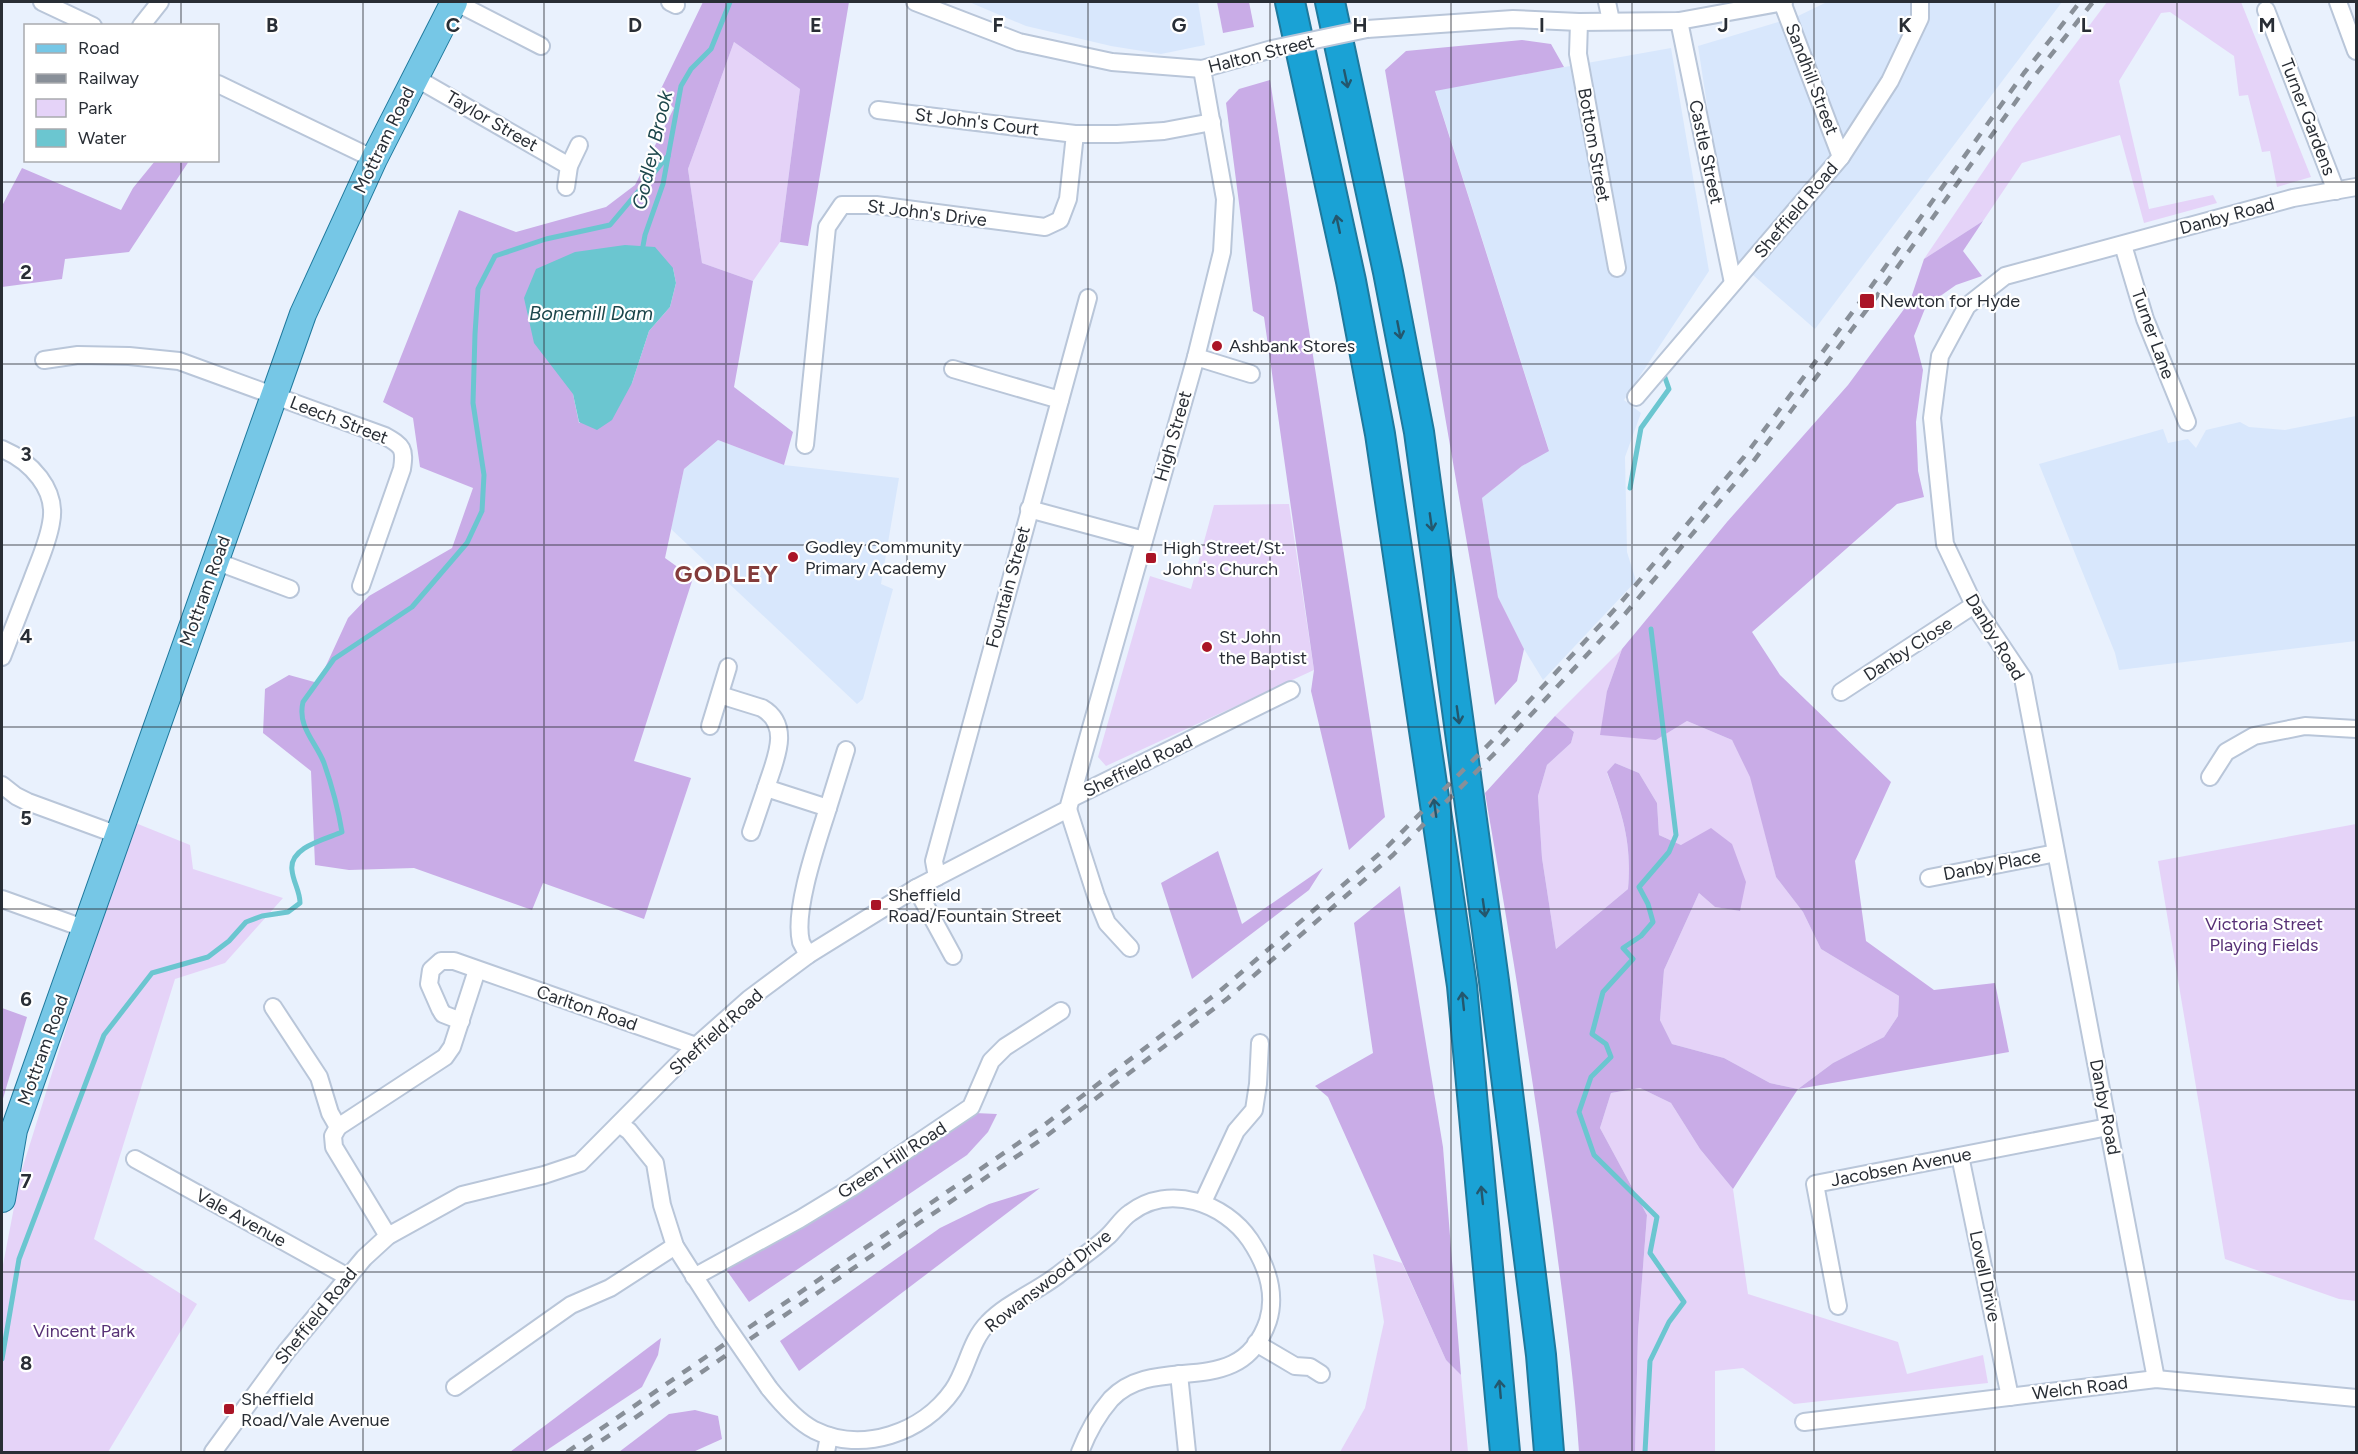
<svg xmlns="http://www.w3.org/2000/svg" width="2358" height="1454" font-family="Figtree,sans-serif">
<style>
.built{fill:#d8e7fc}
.green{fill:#e5d3f8}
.forest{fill:#c9ace7;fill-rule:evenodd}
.water{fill:#6bc6d0}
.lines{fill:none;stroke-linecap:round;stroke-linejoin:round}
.stream{stroke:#6bc6d0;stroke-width:5}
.minor-casing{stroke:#b9c6d9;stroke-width:20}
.primary-casing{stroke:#1f799d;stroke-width:28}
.motorway-casing{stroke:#1f799d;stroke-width:32}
.minor{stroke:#fff;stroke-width:16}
.primary{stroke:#76c7e6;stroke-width:26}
.motorway{stroke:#1aa2d5;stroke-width:28}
.rail{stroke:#888f98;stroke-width:4.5;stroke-dasharray:10 10;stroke-linecap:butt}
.minor-bridge-casing{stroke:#b9c6d9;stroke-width:20;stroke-linecap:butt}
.minor-bridge{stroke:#fff;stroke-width:16}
.oneway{stroke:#24576d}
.grid{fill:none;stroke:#292e35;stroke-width:1.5;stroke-opacity:0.55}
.poi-dot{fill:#aa1526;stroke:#fff;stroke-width:2}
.labels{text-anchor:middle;stroke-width:4.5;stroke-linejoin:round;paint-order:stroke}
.street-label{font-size:18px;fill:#292e35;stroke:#fff}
.poi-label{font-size:18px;fill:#292e35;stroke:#fff;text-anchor:start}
.park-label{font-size:18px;fill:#573176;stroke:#fff}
.water-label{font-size:20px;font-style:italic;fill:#1d474c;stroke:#fff}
.district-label{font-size:24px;font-weight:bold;letter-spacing:1.5px;fill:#843c3b;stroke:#fff}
.grid-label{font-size:20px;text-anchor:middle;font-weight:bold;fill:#292e35;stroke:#fff;stroke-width:4.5;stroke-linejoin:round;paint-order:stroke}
</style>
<rect width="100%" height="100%" fill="#e9f1fd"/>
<g class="built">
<path d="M969 2H1198L1205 45 1161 54 1111 46 1026 26Z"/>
<path d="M1827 2H2062L1815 329 1730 255 1698 46 1798 16Z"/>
<path d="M1671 48 1709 271 1624 400 1641 413 1625 457 1627 552 1636 581 1543 680 1524 649 1498 597 1482 498 1522 466 1549 450 1435 90Z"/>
<path d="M2356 416V641L2119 670 2115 653 2039 464 2163 429 2168 443 2188 439 2196 448 2206 430 2240 422 2249 427 2285 430Z"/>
<path d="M718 440 784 465 899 478 881 584 893 589 863 699 857 704 671 529 684 469Z"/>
</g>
<g class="green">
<path d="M2107 2H2241L2311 177 2277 187 2270 151 2262 152 2248 95 2239 96 2234 56 2170 12 2161 13 2119 81 2149 209 2213 195 2217 203 2144 223 2120 135 2022 163 1983 221 1924 259 2014 126Z"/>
<path d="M734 42 800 89 780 242 753 281 702 263 688 169Z"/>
<path d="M1289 504 1314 670 1106 766 1098 757 1150 576 1191 589 1214 505Z"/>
<path d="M1622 649 1607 691 1656 740 1687 721 1732 740 1751 777 1776 877 1803 912 1821 949 1899 996 1898 1016 1884 1037 1833 1063 1798 1089 1770 1083 1724 1058 1672 1044 1660 1020 1664 970 1699 893 1715 907 1740 911 1681 845 1659 835 1657 803 1639 773 1615 763 1607 773C1623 816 1632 843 1628 889L1556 949 1542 858 1538 796 1547 765 1571 743 1574 732 1555 716Z"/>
<path d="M133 822 190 845 193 869 283 898 225 963 175 979 94 1239 197 1304 108 1452H2V1270L20 1176 86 964Z"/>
<path d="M2356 824V1301L2339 1299 2225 1259 2158 861Z"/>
<path d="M1640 1088 1671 1103 1700 1149 1733 1189 1748 1294 1898 1342 1907 1374 1983 1355 1988 1383 1794 1404 1743 1368 1715 1371V1452H1635L1638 1332 1647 1215 1600 1128 1611 1093Z"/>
<path d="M1373 1254 1402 1263 1446 1360 1461 1375 1468 1452H1340L1365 1408 1384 1322Z"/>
</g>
<g class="forest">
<path d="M703 2H849L808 246 780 242 800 89 734 42 688 169 702 263 753 281 734 387 793 432 784 465 718 440 684 469 665 558 693 578 634 761 691 778 644 919 543 883 532 910 414 868 349 870 315 865 311 771 263 733 265 689 289 675 318 683 348 618 369 596 452 548 473 488 420 467 413 418 383 402 459 210 516 232 606 207 635 185 674 108 658 95ZM673 268 676 283 670 307 649 331 632 383 579 423 573 394Z"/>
<path d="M1217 2H1249L1254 27 1223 33Z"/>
<path d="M1522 40 1551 44 1564 67 1435 91 1549 451 1522 466 1482 498 1498 597 1524 649 1517 681 1495 705 1385 70 1406 51Z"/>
<path d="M1270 80 1385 817 1349 850 1311 691 1314 670 1264 317 1253 311 1226 103 1239 89Z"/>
<path d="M155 161H189L129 252 65 259 62 279 2 287V206L22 168 121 210 133 188Z"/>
<path d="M1983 221 1963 251 1982 276 1956 285 1926 306 1914 336 1923 370 1916 422 1918 471 1924 497 1897 504 1752 632 1780 675 1891 782 1855 861 1866 941 1934 990 1995 983 2009 1052 1798 1089 1733 1189 1700 1149 1671 1103 1640 1088 1611 1093 1600 1128 1647 1215 1638 1332 1635 1452H1579C1574 1375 1563 1299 1553 1223 1533 1079 1510 936 1485 793L1555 716 1574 732 1571 743 1547 765 1538 796 1542 858 1556 949 1628 889C1632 843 1623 816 1607 772L1615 763 1639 773 1657 803 1659 835 1681 845 1711 828 1732 844 1746 882 1740 911 1715 907 1699 893 1664 970 1660 1020 1672 1044 1724 1058 1770 1083 1798 1089 1833 1063 1884 1037 1898 1016 1899 996 1821 949 1803 912 1776 877 1750 777 1732 740 1687 721 1656 740 1600 735 1607 691 1622 649 1727 522 1848 385 1910 301 1924 259Z"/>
<path d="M1218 851 1242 924 1323 868 1309 890 1192 979 1161 883Z"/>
<path d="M1400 886 1443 1147 1461 1375 1446 1360 1328 1097 1315 1086 1373 1053 1354 923Z"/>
<path d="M2 1008 27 1017 2 1102Z"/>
<path d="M975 1113 997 1114 988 1132 967 1155 749 1302 725 1268Z"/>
<path d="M1040 1188 799 1371 780 1341 940 1228 989 1204Z"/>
<path d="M661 1338 658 1355 642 1387 544 1452H510Z"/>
<path d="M695 1410 718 1416 722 1439 693 1452H619L669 1414Z"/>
</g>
<path class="water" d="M625 245 655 247 673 268 676 283 670 307 649 331 632 383 612 420 597 430 579 422 573 394 534 343 524 298 536 269 575 252Z"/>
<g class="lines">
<g class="stream">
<path d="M643 246 645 235 663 184 681 86 691 69 711 49 730 2"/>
<path d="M1630 488 1641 428 1669 389 1663 372"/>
<path d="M2 1359 19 1259 104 1035 152 973 208 957 229 941 246 922 262 916 288 912 300 903C300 891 293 882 292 870 289 847 326 839 342 832 338 808 332 786 324 763 316 742 297 727 303 702L334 659 412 607 467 543 482 511 484 475 473 403 475 334 478 289 495 256 546 239 610 225 668 156"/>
<path d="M1645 1452 1650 1361 1669 1322 1684 1302 1650 1253 1657 1217 1594 1155 1579 1112 1591 1077 1611 1057 1606 1044 1592 1034 1603 992 1633 959 1623 948 1641 936 1653 922 1648 904 1639 887 1669 852 1676 835 1651 629"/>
</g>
<defs>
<g id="minor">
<path d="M42 2 93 26"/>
<path d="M455 2 541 46"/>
<path d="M670 2 676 5"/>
<path d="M915 2 1019 42 1112 62 1202 69 1272 49"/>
<path d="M1607 2 1611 21"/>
<path d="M1782 2 1841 157"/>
<path d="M2338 2 2356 51"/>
<path d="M2266 10 2336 191"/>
<path d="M1679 21 1733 283"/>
<path d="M1579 22 1578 54 1617 268"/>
<path d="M141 26 160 2"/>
<path d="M1367 29 1513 19 1579 22 1679 21 1784 2"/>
<path d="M414 77 569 166"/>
<path d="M218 84 374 159"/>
<path d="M878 110 1075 134H1117L1164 131 1212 122"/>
<path d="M566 187 569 166 579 145"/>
<path d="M2123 245 2145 319 2187 422"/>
<path d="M1196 357 1251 374"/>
<path d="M44 360 78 355 129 356 179 361 385 436C403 446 405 449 402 469L361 586"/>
<path d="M953 369 1060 400"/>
<path d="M1636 397 1841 157 1890 81 1920 18V2"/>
<path d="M805 445 827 227 842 205H876L1045 227 1060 220 1068 199 1075 134"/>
<path d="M2 449C30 461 58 489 51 523 48 542 39 561 32 580 22 605 12 631 2 657"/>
<path d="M1029 509 1144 540"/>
<path d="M215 561 290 589"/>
<path d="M1841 692 1974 605"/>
<path d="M720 695 762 708C793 726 774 762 766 788L828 808C818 840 793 910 801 942 803 946 806 951 808 955"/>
<path d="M710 726 728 667"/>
<path d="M2210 777 2226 752 2254 736 2305 726 2356 729"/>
<path d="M2 785 16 796 28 802 118 835"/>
<path d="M1072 798 1291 690"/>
<path d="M828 808 846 750"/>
<path d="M1068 809 1096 896 1107 923 1130 948"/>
<path d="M751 832 766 788"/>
<path d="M937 877 934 861 1088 298"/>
<path d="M1929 878 2056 853"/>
<path d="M916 888 953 956"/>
<path d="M2 899 86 929"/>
<path d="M273 1007 319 1077 330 1113 338 1127 333 1136 334 1147 388 1236"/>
<path d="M461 1021 443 1014 440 1009 429 984 431 970 441 961H454L696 1046"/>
<path d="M619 1124 629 1131 655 1163 662 1205 675 1246 723 1321"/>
<path d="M338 1127 445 1057 452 1047 477 970"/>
<path d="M1960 1156 2010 1397"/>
<path d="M135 1159 348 1277"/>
<path d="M1203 1202 1236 1131 1254 1110 1258 1084 1260 1043"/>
<path d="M694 1277 800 1219 851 1188 971 1107 991 1061 1005 1047 1061 1011"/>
<path d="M1838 1306 1815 1184 2108 1127"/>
<path d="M1256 1343 1295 1366 1310 1367 1321 1374"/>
<path d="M1179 1374 1187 1452"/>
<path d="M2156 1379 2023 678 1974 605 1945 544 1932 418 1940 356 1967 306 2005 276 2293 198 2356 187"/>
<path d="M455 1387 571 1305 610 1288 675 1246"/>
<path d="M769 1388C781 1403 797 1421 814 1430 862 1454 923 1433 953 1390 967 1370 970 1341 988 1323 1007 1303 1036 1292 1058 1275 1074 1262 1092 1251 1107 1237 1115 1230 1121 1219 1130 1213 1169 1183 1225 1203 1250 1240 1266 1264 1277 1292 1268 1321 1240 1403 1157 1351 1111 1399 1098 1414 1087 1434 1080 1452"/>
<path d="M1804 1422 2156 1379 2356 1398"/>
<path d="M213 1452 286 1352 364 1258 388 1236 462 1195 544 1175 580 1163 696 1046 749 999 808 955 916 888 1068 809 1196 357 1222 252 1225 199 1202 69"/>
<path d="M826 1452 829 1436"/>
</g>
<path id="primary" d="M2 1199 14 1130 303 314 374 159 454 2"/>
<g id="motorway">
<path d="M1290 2 1351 281 1380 434 1462 986 1505 1452"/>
<path d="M1330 2 1388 272 1419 432 1494 981 1541 1355 1549 1452"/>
</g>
</defs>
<use href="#minor" class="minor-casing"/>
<use href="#primary" class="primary-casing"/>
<use href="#motorway" class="motorway-casing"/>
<use href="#minor" class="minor"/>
<use href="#primary" class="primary"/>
<use href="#motorway" class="motorway"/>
<g class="rail">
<path d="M567 1452 1039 1129 1221 990 1386 848 1491 742 1617 607 1744 457 1863 298 2024 73 2080 2"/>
<path d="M585 1452 1045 1137 1228 998 1393 855 1499 749 1625 614 1752 463 1871 304 2032 79 2093 2"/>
</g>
<defs>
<g id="minor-bridge">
<path d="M1272 49 1367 29"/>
<path d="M723 1321 769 1388"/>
</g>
</defs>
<use href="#minor-bridge" class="minor-bridge-casing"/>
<use href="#minor-bridge" class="minor-bridge"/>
</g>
<defs><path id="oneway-shaft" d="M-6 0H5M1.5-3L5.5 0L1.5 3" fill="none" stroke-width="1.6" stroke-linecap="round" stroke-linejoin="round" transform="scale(1.5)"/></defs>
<g class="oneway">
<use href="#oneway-shaft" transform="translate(1346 79) rotate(78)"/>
<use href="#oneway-shaft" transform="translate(1338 224) rotate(-102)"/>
<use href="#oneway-shaft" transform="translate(1399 330) rotate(79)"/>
<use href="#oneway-shaft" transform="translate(1431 522) rotate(82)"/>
<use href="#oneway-shaft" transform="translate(1458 715) rotate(82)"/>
<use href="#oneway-shaft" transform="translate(1435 808) rotate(-98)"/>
<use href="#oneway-shaft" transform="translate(1484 908) rotate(82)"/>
<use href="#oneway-shaft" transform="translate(1463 1001) rotate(-96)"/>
<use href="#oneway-shaft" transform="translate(1482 1195) rotate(-96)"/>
<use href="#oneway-shaft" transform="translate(1500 1389) rotate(-95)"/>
</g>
<path class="grid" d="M181 2V26M363 2V1452M544 2V1452M726 2V1452M907 2V1452M1088 2V1452M1270 2V1452M1451 2V1452M1632 2V1452M1814 2V1452M1995 2V1452M2177 2V1452M181 160V1452M2 182H2356M2 364H2356M2 545H2356M2 727H2356M2 909H2356M2 1090H2356M2 1272H2356"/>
<g class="poi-dot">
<rect x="1859" y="293" width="16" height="16" rx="3"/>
<circle cx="1217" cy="346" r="6"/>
<circle cx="793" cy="557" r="6"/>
<rect x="1145" y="552" width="12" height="12" rx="3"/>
<circle cx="1207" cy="647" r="6"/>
<rect x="870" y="899" width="12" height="12" rx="3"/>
<rect x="223" y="1403" width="12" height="12" rx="3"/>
</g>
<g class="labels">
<g class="street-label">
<text transform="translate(1261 54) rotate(-14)" y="6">Halton Street</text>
<text transform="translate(1812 79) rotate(69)" y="6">Sandhill Street</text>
<text transform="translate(2308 117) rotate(69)" y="6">Turner Gardens</text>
<text transform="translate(492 121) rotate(30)" y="6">Taylor Street</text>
<text transform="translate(977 122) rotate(7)" y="6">St John's Court</text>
<text transform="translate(384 140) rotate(-64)" y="6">Mottram Road</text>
<text transform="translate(1594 145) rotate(80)" y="6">Bottom Street</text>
<text transform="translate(1706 152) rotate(78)" y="6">Castle Street</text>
<text transform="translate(1796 210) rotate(-50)" y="6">Sheffield Road</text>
<text transform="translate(927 213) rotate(7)" y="6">St John's Drive</text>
<text transform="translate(2227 216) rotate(-15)" y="6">Danby Road</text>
<text transform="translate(2153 334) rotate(70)" y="6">Turner Lane</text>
<text transform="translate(339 420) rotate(21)" y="6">Leech Street</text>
<text transform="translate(1173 436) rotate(-74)" y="6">High Street</text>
<text transform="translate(1008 587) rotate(-75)" y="6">Fountain Street</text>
<text transform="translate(205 591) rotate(-70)" y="6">Mottram Road</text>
<text transform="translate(1995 637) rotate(59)" y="6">Danby Road</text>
<text transform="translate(1908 649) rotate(-33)" y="6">Danby Close</text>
<text transform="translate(1138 766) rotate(-26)" y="6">Sheffield Road</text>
<text transform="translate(1992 865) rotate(-11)" y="6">Danby Place</text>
<text transform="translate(587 1008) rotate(19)" y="6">Carlton Road</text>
<text transform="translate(716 1032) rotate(-42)" y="6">Sheffield Road</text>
<text transform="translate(43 1050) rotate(-70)" y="6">Mottram Road</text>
<text transform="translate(2105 1107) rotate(79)" y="6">Danby Road</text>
<text transform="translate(892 1160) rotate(-33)" y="6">Green Hill Road</text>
<text transform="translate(1901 1167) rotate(-11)" y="6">Jacobsen Avenue</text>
<text transform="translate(241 1218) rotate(29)" y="6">Vale Avenue</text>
<text transform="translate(1985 1276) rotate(78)" y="6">Lovell Drive</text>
<text transform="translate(1048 1281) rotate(-38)" y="6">Rowanswood Drive</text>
<text transform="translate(316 1316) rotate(-51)" y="6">Sheffield Road</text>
<text transform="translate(2080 1388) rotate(-7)" y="6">Welch Road</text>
</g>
<g class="poi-label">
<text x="1880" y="307">Newton for Hyde</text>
<text x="1229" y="352">Ashbank Stores</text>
<text x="805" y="553">Godley Community<tspan x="805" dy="21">Primary Academy</tspan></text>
<text x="1163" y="554">High Street/St.<tspan x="1163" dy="21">John's Church</tspan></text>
<text x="1219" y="643">St John<tspan x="1219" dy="21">the Baptist</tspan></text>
<text x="888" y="901">Sheffield<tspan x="888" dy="21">Road/Fountain Street</tspan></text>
<text x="241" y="1405">Sheffield<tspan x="241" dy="21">Road/Vale Avenue</tspan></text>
</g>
<g class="park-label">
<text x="2264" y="930">Victoria Street<tspan x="2264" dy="21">Playing Fields</tspan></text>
<text x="84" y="1337">Vincent Park</text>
</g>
<g class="water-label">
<text transform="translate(652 150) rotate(-77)" y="7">Godley Brook</text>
<text x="591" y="320">Bonemill Dam</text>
</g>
<g class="district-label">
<text x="727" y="582">GODLEY</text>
</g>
</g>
<g class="grid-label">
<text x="272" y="32">B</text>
<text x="453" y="32">C</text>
<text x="635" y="32">D</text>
<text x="816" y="32">E</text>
<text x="998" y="32">F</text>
<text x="1179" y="32">G</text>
<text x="1360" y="32">H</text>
<text x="1542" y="32">I</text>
<text x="1723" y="32">J</text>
<text x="1905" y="32">K</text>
<text x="2086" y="32">L</text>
<text x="2267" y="32">M</text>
<text x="26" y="279">2</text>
<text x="26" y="461">3</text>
<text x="26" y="643">4</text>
<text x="26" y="825">5</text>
<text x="26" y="1006">6</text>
<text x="26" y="1188">7</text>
<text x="26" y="1370">8</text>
</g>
<rect width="2358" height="1454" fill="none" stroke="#292e35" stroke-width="6"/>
<rect x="24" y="24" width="195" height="138" fill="#ffffff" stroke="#a9abae" stroke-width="1.5"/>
<rect x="36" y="44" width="30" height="9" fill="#76c7e6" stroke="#a9abae" stroke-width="1.5"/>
<text x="78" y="54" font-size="18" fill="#292e35">Road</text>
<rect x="36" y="74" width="30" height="9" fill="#888f98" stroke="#a9abae" stroke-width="1.5"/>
<text x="78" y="84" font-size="18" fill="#292e35">Railway</text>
<rect x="36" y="99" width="30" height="18" fill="#e5d3f8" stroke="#a9abae" stroke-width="1.5"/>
<text x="78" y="114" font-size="18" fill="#292e35">Park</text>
<rect x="36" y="129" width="30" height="18" fill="#6bc6d0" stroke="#a9abae" stroke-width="1.5"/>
<text x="78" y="144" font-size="18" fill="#292e35">Water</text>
</svg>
